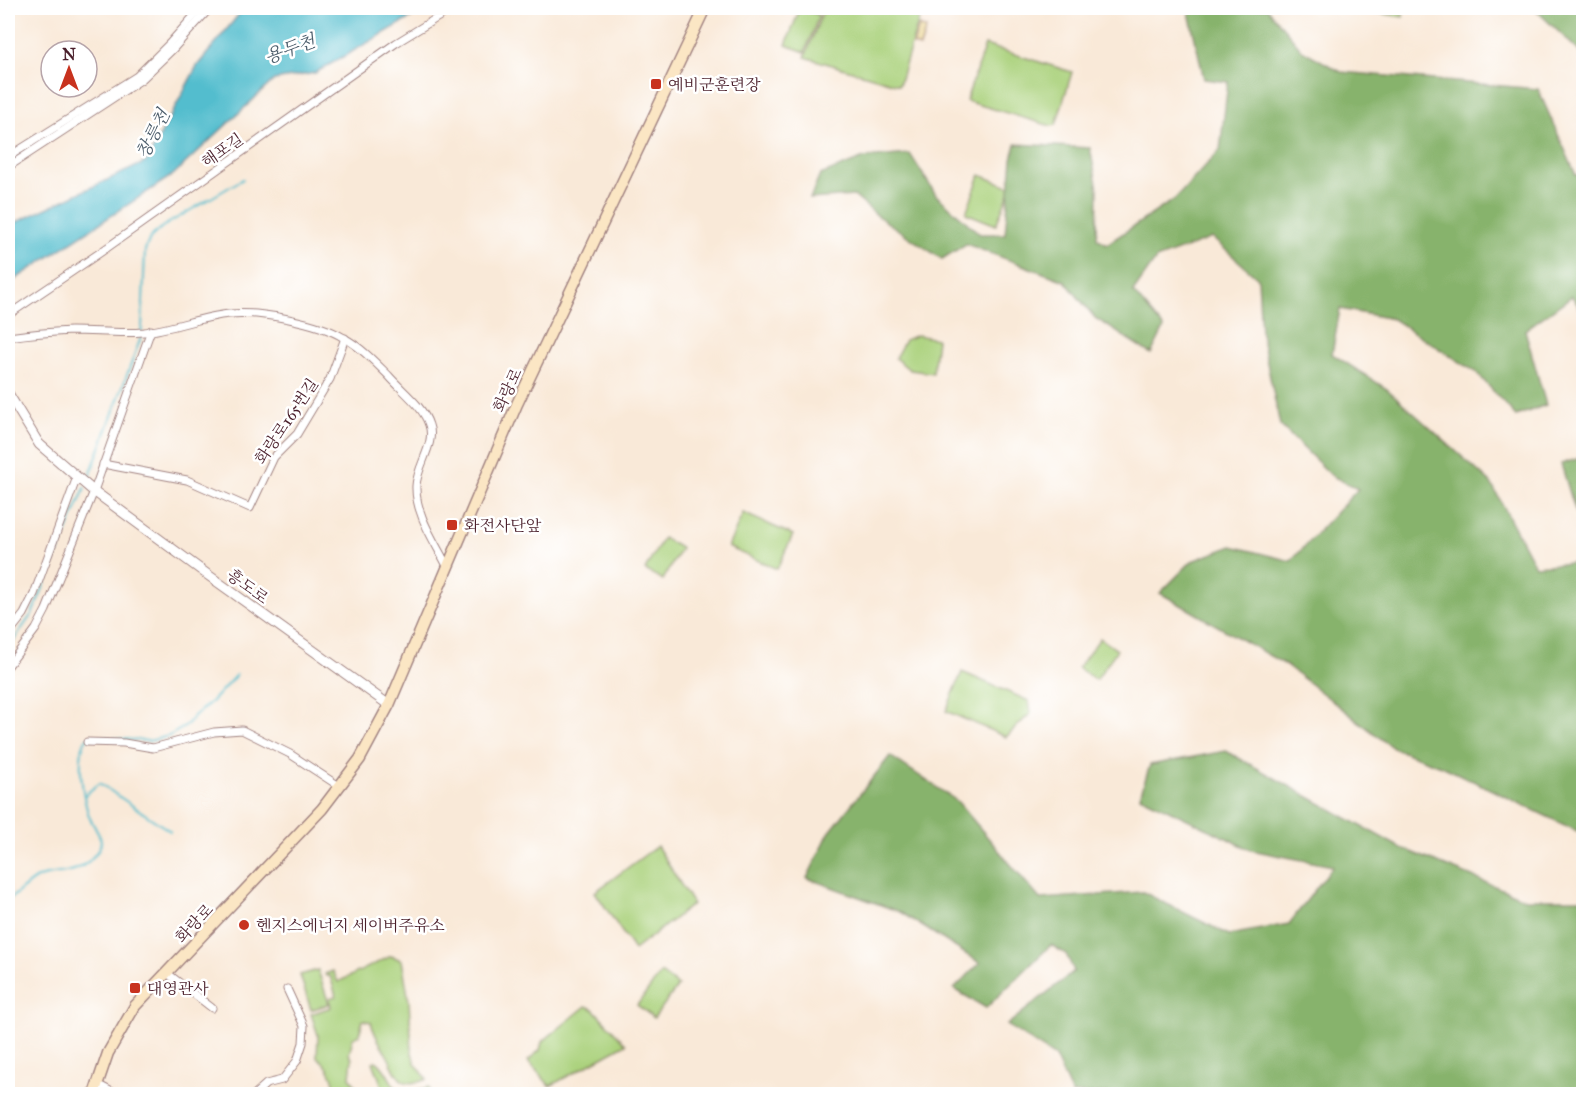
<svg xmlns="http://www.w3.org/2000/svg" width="1591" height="1102" font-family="'IM FELL Great Primer','Noto Serif KR',serif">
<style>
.green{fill:#aad17c;stroke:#7a7854;stroke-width:1.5}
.forest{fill:#87b36c;stroke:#68694c;stroke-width:1.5}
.sand{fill:#eeda9e;stroke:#9c7c64;stroke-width:1.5}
.water{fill:#52bdce;stroke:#4e6e7c;stroke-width:1.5}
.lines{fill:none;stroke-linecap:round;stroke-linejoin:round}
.stream{stroke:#52bdce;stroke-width:2}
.minor-casing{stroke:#a28482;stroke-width:9}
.tertiary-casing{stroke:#a28482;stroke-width:11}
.secondary-casing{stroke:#a28482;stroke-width:13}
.minor{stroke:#fff;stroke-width:7}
.tertiary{stroke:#fff;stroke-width:9}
.secondary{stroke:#fbe6c4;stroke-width:10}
.poi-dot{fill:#c8321e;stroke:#fff;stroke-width:2}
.labels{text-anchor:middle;stroke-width:5;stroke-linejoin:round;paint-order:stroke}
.poi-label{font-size:16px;fill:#4a1f2b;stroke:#fff;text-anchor:start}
.street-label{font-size:16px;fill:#4a1f2b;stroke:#fff}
.water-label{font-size:18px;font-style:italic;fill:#4d5e6c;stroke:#fff}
</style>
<rect width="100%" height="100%" fill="#fff"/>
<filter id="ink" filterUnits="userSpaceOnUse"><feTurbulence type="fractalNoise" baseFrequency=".0167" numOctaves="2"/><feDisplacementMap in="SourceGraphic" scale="12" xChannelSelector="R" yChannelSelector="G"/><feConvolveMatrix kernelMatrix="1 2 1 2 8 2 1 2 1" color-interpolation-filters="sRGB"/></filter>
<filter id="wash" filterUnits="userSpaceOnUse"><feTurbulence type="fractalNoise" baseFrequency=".008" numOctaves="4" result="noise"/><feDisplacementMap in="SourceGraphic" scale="24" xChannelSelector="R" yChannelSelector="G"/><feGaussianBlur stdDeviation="1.35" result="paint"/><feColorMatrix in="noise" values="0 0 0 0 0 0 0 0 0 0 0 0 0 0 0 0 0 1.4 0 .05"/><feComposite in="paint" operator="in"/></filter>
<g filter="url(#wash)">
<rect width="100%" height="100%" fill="#f9e9d8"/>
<g class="green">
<path d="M800 8 819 15 805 52 786 45Z"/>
<path d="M824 8H900L920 16 899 85 805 57Z"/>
<path d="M1348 8H1404L1403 17Z"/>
<path d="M985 45 1072 72 1056 125 1051 126 966 101Z"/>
<path d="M980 175 1011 187 996 225 966 213Z"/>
<path d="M917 335 937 339 933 373 910 370 895 358 905 340Z"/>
<path d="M743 513 793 535 777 569 728 547Z"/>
<path d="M663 538 681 548 663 580 645 570Z"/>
<path d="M1100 638 1117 650 1096 680 1078 668Z"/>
<path d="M962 672 1029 701 1031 713 1006 737 946 711Z"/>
<path d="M657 846 693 904 634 950 595 892Z"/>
<path d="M391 956 402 960 409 1001 412 1053 415 1063 427 1079C399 1090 398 1076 388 1057 381 1044 374 1036 371 1022L363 1020 359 1035 353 1038 349 1054 352 1059 350 1077 361 1094H332L335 1092C335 1078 328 1065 317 1057L318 1035 311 1014 331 1007 329 998 336 996 330 976H326L325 974 333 971 338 982Z"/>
<path d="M318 970 329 1004 311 1010 300 975Z"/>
<path d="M661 973 678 986 654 1018 637 1005Z"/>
<path d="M586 1006 593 1009 626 1044 550 1086 528 1061 540 1050 542 1042Z"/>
<path d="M376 1061C386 1067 390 1082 398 1091H415L429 1087 431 1094H385L373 1062Z"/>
</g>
<g class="forest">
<path d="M1188 8H1267L1302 50 1341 72 1538 89 1576 175 1583 174V313L1572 296 1525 330 1546 405 1516 416 1476 372 1393 319 1340 309 1332 354 1387 389 1491 483 1535 566 1583 562V832L1577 831 1446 768 1393 748 1286 665 1160 593 1192 561 1232 546 1291 561 1358 489 1332 476 1280 425 1261 334 1258 278 1212 238 1156 259 1133 292 1164 328 1151 354 1095 318 1065 281 966 244 942 259 879 217 854 196 810 199 820 175 864 158 910 154 936 195 980 234H1005L1012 159 1016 144 1090 148 1098 189 1097 238 1107 244 1175 199 1220 150 1228 82 1204 79Z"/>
<path d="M1535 8H1583V55L1539 13Z"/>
<path d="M1580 458H1583V536L1561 464Z"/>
<path d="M1226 751 1399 847 1526 899H1583V1094H1072L1055 1057 1007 1025 1074 971 1066 954 1051 945 986 1008 954 989 980 963 900 912 807 878 829 833 890 756 957 801 1040 899 1143 892 1229 935 1289 924 1333 866 1251 850 1140 796 1150 765Z"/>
</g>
<path class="sand" d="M919 26 926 29 920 47 913 45Z"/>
<path class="water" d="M244 8H428L315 73 274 80 173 175 8 284V226L146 162 197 66Z"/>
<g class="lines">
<g class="stream">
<path d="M87 483 140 340 142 327 145 250 150 238 162 227 243 179"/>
<path d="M8 648 32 614 85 488"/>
<path d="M85 795 99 783 170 831"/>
<path d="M8 900C18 894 27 883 37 878 56 870 71 877 89 861 94 856 101 849 101 841 100 833 92 824 89 816 83 798 75 754 87 738L96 737 149 741 169 736 186 726 194 716 212 701 236 675"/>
</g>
</g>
</g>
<g filter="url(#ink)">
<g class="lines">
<defs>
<g id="minor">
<path d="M8 157 137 76 169 44 201 8"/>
<path d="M8 167 142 79 173 49 210 8"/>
<path d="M8 315 101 252 396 43 453 8"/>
<path d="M8 337C29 334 49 332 71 331 96 331 119 334 144 332 173 329 200 317 229 314 258 311 319 322 344 338 361 347 376 363 389 376 402 391 423 406 429 425 436 444 417 465 416 486 415 514 435 542 447 566"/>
<path d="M103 464 187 480 250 508 274 457 297 434 330 379 345 338"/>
<path d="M8 634 24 614 34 594 77 477"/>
<path d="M8 666 36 629 46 610 94 491 151 330"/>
<path d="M87 742 124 743 153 748 214 732 242 730 290 754 339 786"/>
<path d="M167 973 212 1008"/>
<path d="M97 1084 116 1094"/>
<path d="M255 1094 266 1084 282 1080 297 1061 303 1043 304 1026 287 989"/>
</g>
<path id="tertiary" d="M8 393 39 444 91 489 208 575 389 705"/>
<path id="secondary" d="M94 1094 108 1053 135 1006 322 809 360 759 389 705 517 404 705 8"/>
</defs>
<use href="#minor" class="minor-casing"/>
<use href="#tertiary" class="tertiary-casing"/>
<use href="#secondary" class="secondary-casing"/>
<use href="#minor" class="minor"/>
<use href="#tertiary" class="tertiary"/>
<use href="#secondary" class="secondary"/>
</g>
</g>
<g class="poi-dot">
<rect x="650" y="78" width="12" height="12" rx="3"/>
<rect x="446" y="519" width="12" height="12" rx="3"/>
<circle cx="244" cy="925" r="6"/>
<rect x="129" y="982" width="12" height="12" rx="3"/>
</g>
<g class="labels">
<g class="poi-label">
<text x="668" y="90">예비군훈련장</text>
<text x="464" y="531">화전사단앞</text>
<text x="256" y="931">헨지스에너지 세이버주유소</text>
<text x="147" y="994">대영관사</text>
</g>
<g class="street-label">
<text transform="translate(222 150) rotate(-35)" y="6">해포길</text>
<text transform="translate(507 390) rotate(-65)" y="6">화랑로</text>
<text transform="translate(286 421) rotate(-56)" y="6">화랑로165번길</text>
<text transform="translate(248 586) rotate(36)" y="6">흥도로</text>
<text transform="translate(194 923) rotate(-47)" y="6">화랑로</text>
</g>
<g class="water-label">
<text transform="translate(290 49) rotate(-20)" y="6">용두천</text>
<text transform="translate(153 134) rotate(-63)" y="6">창릉천</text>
</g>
</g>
<rect width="1591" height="1102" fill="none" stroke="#fff" stroke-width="30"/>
<g transform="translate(69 69)"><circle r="28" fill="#ffffff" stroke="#b7a5aa" stroke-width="1.5"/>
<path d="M0-4.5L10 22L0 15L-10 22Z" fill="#c8321e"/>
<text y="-9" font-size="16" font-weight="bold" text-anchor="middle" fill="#4a1f2b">N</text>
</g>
</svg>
